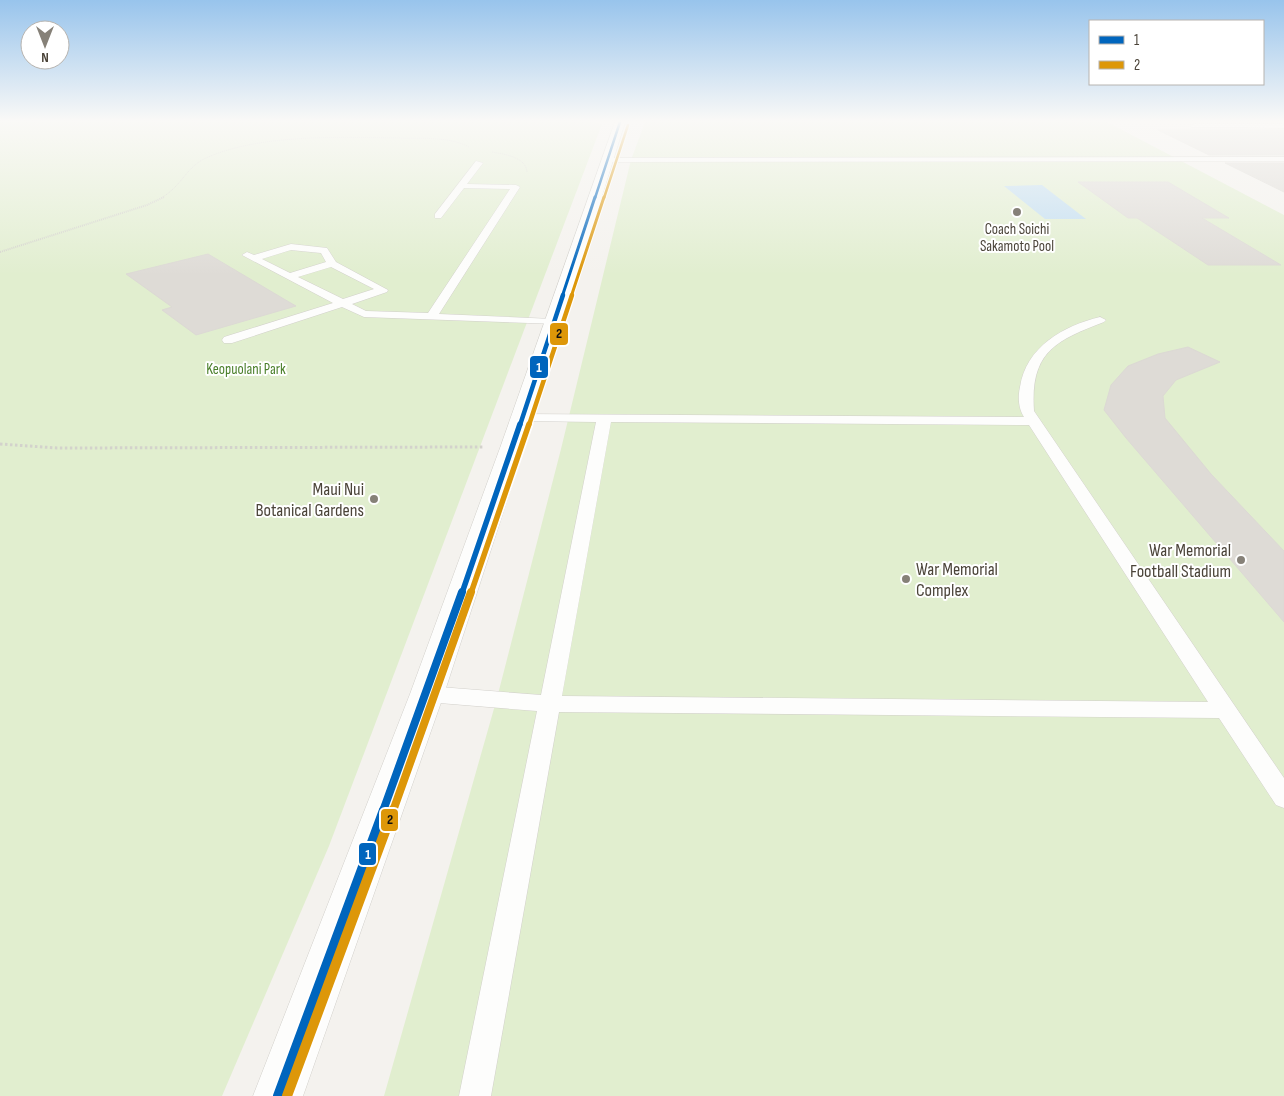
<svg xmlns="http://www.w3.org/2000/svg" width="1284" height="1096" font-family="'Sofia Sans Condensed',sans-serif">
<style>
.green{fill:#e1eecf}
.water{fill:#c0ddf1}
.building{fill:#dedbd6;stroke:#dcd9d4}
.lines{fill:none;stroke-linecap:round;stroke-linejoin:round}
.service-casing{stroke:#d2d0cb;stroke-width:1}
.minor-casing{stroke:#d2d0cb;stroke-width:1}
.path-far2{stroke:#d3d2cc;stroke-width:1;stroke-dasharray:1 1;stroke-linecap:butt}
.path-far1{stroke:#d3d2cc;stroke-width:2;stroke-dasharray:1 1;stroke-linecap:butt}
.path{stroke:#d3d2cc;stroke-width:3;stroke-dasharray:2.5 2.5;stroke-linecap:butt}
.service{fill:#fdfdfc;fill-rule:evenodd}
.minor{fill:#fdfdfc;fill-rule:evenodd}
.bus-1-far5-casing{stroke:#fff;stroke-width:4.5}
.bus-1-far4-casing{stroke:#fff;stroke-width:5}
.bus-1-far3-casing{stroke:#fff;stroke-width:7}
.bus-1-far2-casing{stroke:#fff;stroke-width:9}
.bus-1-far1-casing{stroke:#fff;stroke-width:11}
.bus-1-casing{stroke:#fff;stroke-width:14}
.bus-2-far5-casing{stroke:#fff;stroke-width:4.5}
.bus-2-far4-casing{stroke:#fff;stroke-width:5}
.bus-2-far3-casing{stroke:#fff;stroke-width:7}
.bus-2-far2-casing{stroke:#fff;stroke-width:9}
.bus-2-far1-casing{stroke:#fff;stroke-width:11}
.bus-2-casing{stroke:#fff;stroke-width:14}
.bus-1-far5{stroke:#0065bd;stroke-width:2.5}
.bus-1-far4{stroke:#0065bd;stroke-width:3}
.bus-1-far3{stroke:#0065bd;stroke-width:4.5}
.bus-1-far2{stroke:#0065bd;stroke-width:5.5}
.bus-1-far1{stroke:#0065bd;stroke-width:8}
.bus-1{stroke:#0065bd;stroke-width:10}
.bus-2-far5{stroke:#dd9709;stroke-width:2.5}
.bus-2-far4{stroke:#dd9709;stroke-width:3}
.bus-2-far3{stroke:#dd9709;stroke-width:4.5}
.bus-2-far2{stroke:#dd9709;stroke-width:5.5}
.bus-2-far1{stroke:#dd9709;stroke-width:8}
.bus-2{stroke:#dd9709;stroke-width:10}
.poi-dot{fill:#868178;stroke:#fff;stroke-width:2}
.labels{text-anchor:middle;stroke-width:4;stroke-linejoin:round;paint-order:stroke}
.far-poi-label{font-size:15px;fill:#4b4439;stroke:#fff}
.far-park-label{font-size:15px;fill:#4a7f2a;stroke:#fff}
.poi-label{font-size:18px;fill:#4b4439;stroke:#fff;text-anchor:end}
.line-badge{stroke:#fff;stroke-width:2}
.badge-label{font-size:14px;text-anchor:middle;font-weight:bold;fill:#fff}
.pale-badge-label{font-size:14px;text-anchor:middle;font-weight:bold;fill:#111}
</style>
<rect width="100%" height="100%" fill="#f4f2ee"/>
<g class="green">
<path d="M0 122H594L602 124 329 846 222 1096H0Z"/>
<path d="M645 122H1107L1284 215V1096H384L497 698 561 449 631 160Z"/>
</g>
<path class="water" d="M1042 185 1086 219H1045L1004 186Z"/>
<g class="building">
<path d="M1158 130H1284V155H1209Z"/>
<path d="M1225 163H1284V192Z"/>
<path d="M1078 182H1168L1229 218H1202L1281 265H1208L1137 218H1128Z"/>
<path d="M208 254 289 302 296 306 196 335 162 310 172 307 126 274Z"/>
<path d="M1188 347 1220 362 1176 380 1163 396 1165 418 1211 474 1284 551V622L1126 438 1104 410 1111 385 1128 366 1158 354Z"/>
</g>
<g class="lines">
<defs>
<g id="service">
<path d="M1193 124H1284V128L1191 127V125Z"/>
<path d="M1284 157V161L606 162 602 160 606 158Z"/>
<path d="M476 161 483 163 467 184 516 185 520 187 439 314 553 319 559 322 557 324 364 317 342 307 232 343H224L222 340 224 337 333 303 242 255 247 252 254 255 291 244 327 248 336 262 388 290 387 292 352 304 366 311 428 313 510 189 464 188 441 218H435V214ZM291 250 321 253 326 262 290 273 262 259ZM331 267 374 289 343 299 298 277Z"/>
<path d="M1100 317 1106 320 1104 322C1054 341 1030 353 1034 411L1284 778V808L1276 805 1219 718 559 712 491 1096H459L537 711 427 702 419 700 416 694 419 688 427 686 541 695 596 422 522 421 517 420 515 417 517 414 1024 417C1018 408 1018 396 1020 387 1026 347 1063 326 1100 317ZM611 422 1029 425 1208 702 562 696Z"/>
</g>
<path id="minor" d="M615 122H625L524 448 444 694 303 1096H253L410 694 500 448Z"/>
</defs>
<use href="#service" class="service-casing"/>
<use href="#minor" class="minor-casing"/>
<g class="path-far2">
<path d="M492 152C504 154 526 157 527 172"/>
<path d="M161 198C182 186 186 167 206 158 259 134 340 137 398 138 422 139 448 136 469 147"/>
</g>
<path class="path-far1" d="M0 252 147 205 164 197"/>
<path class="path" d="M0 444 57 448 483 447"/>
<use href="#service" class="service"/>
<use href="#minor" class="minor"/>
<defs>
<path id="bus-1-far5" d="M595 198 620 122"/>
<path id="bus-1-far4" d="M562 297 595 197"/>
<path id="bus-1-far3" d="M520 425 563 295"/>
<path id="bus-1-far2" d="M462 593 520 424"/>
<path id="bus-1-far1" d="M383 811 462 592"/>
<path id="bus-1" d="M278 1096 384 810"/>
<path id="bus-2-far5" d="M604 198 628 125"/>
<path id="bus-2-far4" d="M571 297 604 197"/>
<path id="bus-2-far3" d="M529 425 572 295"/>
<path id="bus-2-far2" d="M471 593 529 424"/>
<path id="bus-2-far1" d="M393 811 471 592"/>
<path id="bus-2" d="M287 1096 393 810"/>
</defs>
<use href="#bus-1-far5" class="bus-1-far5-casing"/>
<use href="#bus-1-far4" class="bus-1-far4-casing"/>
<use href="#bus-1-far3" class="bus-1-far3-casing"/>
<use href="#bus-1-far2" class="bus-1-far2-casing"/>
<use href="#bus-1-far1" class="bus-1-far1-casing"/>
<use href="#bus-1" class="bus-1-casing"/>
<use href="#bus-2-far5" class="bus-2-far5-casing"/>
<use href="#bus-2-far4" class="bus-2-far4-casing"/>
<use href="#bus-2-far3" class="bus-2-far3-casing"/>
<use href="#bus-2-far2" class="bus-2-far2-casing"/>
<use href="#bus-2-far1" class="bus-2-far1-casing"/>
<use href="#bus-2" class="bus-2-casing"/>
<use href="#bus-1-far5" class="bus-1-far5"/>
<use href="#bus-1-far4" class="bus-1-far4"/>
<use href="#bus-1-far3" class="bus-1-far3"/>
<use href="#bus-1-far2" class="bus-1-far2"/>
<use href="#bus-1-far1" class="bus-1-far1"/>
<use href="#bus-1" class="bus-1"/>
<use href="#bus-2-far5" class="bus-2-far5"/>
<use href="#bus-2-far4" class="bus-2-far4"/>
<use href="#bus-2-far3" class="bus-2-far3"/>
<use href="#bus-2-far2" class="bus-2-far2"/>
<use href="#bus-2-far1" class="bus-2-far1"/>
<use href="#bus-2" class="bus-2"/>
</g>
<linearGradient id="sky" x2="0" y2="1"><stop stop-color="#98c4ec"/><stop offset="0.44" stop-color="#faf9f7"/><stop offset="1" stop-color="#faf9f7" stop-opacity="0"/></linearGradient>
<rect width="1284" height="275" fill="url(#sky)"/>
<g class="poi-dot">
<circle cx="1017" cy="212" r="5"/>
<circle cx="374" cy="499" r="5"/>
<circle cx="1241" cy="560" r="5"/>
<circle cx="906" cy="579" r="5"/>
</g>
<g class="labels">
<g class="far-poi-label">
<text x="1017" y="234">Coach Soichi<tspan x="1017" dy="17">Sakamoto Pool</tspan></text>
</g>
<g class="far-park-label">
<text x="246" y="374">Keopuolani Park</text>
</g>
<g class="poi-label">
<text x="364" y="495">Maui Nui<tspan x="364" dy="21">Botanical Gardens</tspan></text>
<text x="1231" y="556">War Memorial<tspan x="1231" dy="21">Football Stadium</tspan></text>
<text x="916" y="575" text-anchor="start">War Memorial<tspan x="916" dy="21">Complex</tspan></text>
</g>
</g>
<g class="line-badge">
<rect x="549" y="322" width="20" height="24" rx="5" fill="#dd9709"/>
<rect x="529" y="355" width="20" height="24" rx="5" fill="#0065bd"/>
<rect x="380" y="808" width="19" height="24" rx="5" fill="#dd9709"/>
<rect x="358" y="842" width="19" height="24" rx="5" fill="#0065bd"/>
</g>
<g class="badge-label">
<text x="539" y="372">1</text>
<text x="368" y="859">1</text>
</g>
<g class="pale-badge-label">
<text x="559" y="338">2</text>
<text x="390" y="824">2</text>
</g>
<rect x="1089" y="20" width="175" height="65" fill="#ffffff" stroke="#b7b4b0"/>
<rect x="1099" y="36" width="25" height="8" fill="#0065bd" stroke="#b7b4b0"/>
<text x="1134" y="45" font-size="15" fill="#4b4439">1</text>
<rect x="1099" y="61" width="25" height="8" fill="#dd9709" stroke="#b7b4b0"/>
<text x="1134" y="70" font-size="15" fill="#4b4439">2</text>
<g transform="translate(45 45) rotate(180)"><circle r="24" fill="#ffffff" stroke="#b7b4b0"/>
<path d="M0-4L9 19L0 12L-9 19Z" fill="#868178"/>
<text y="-8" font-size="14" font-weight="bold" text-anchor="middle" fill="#4b4439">N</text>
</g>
</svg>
